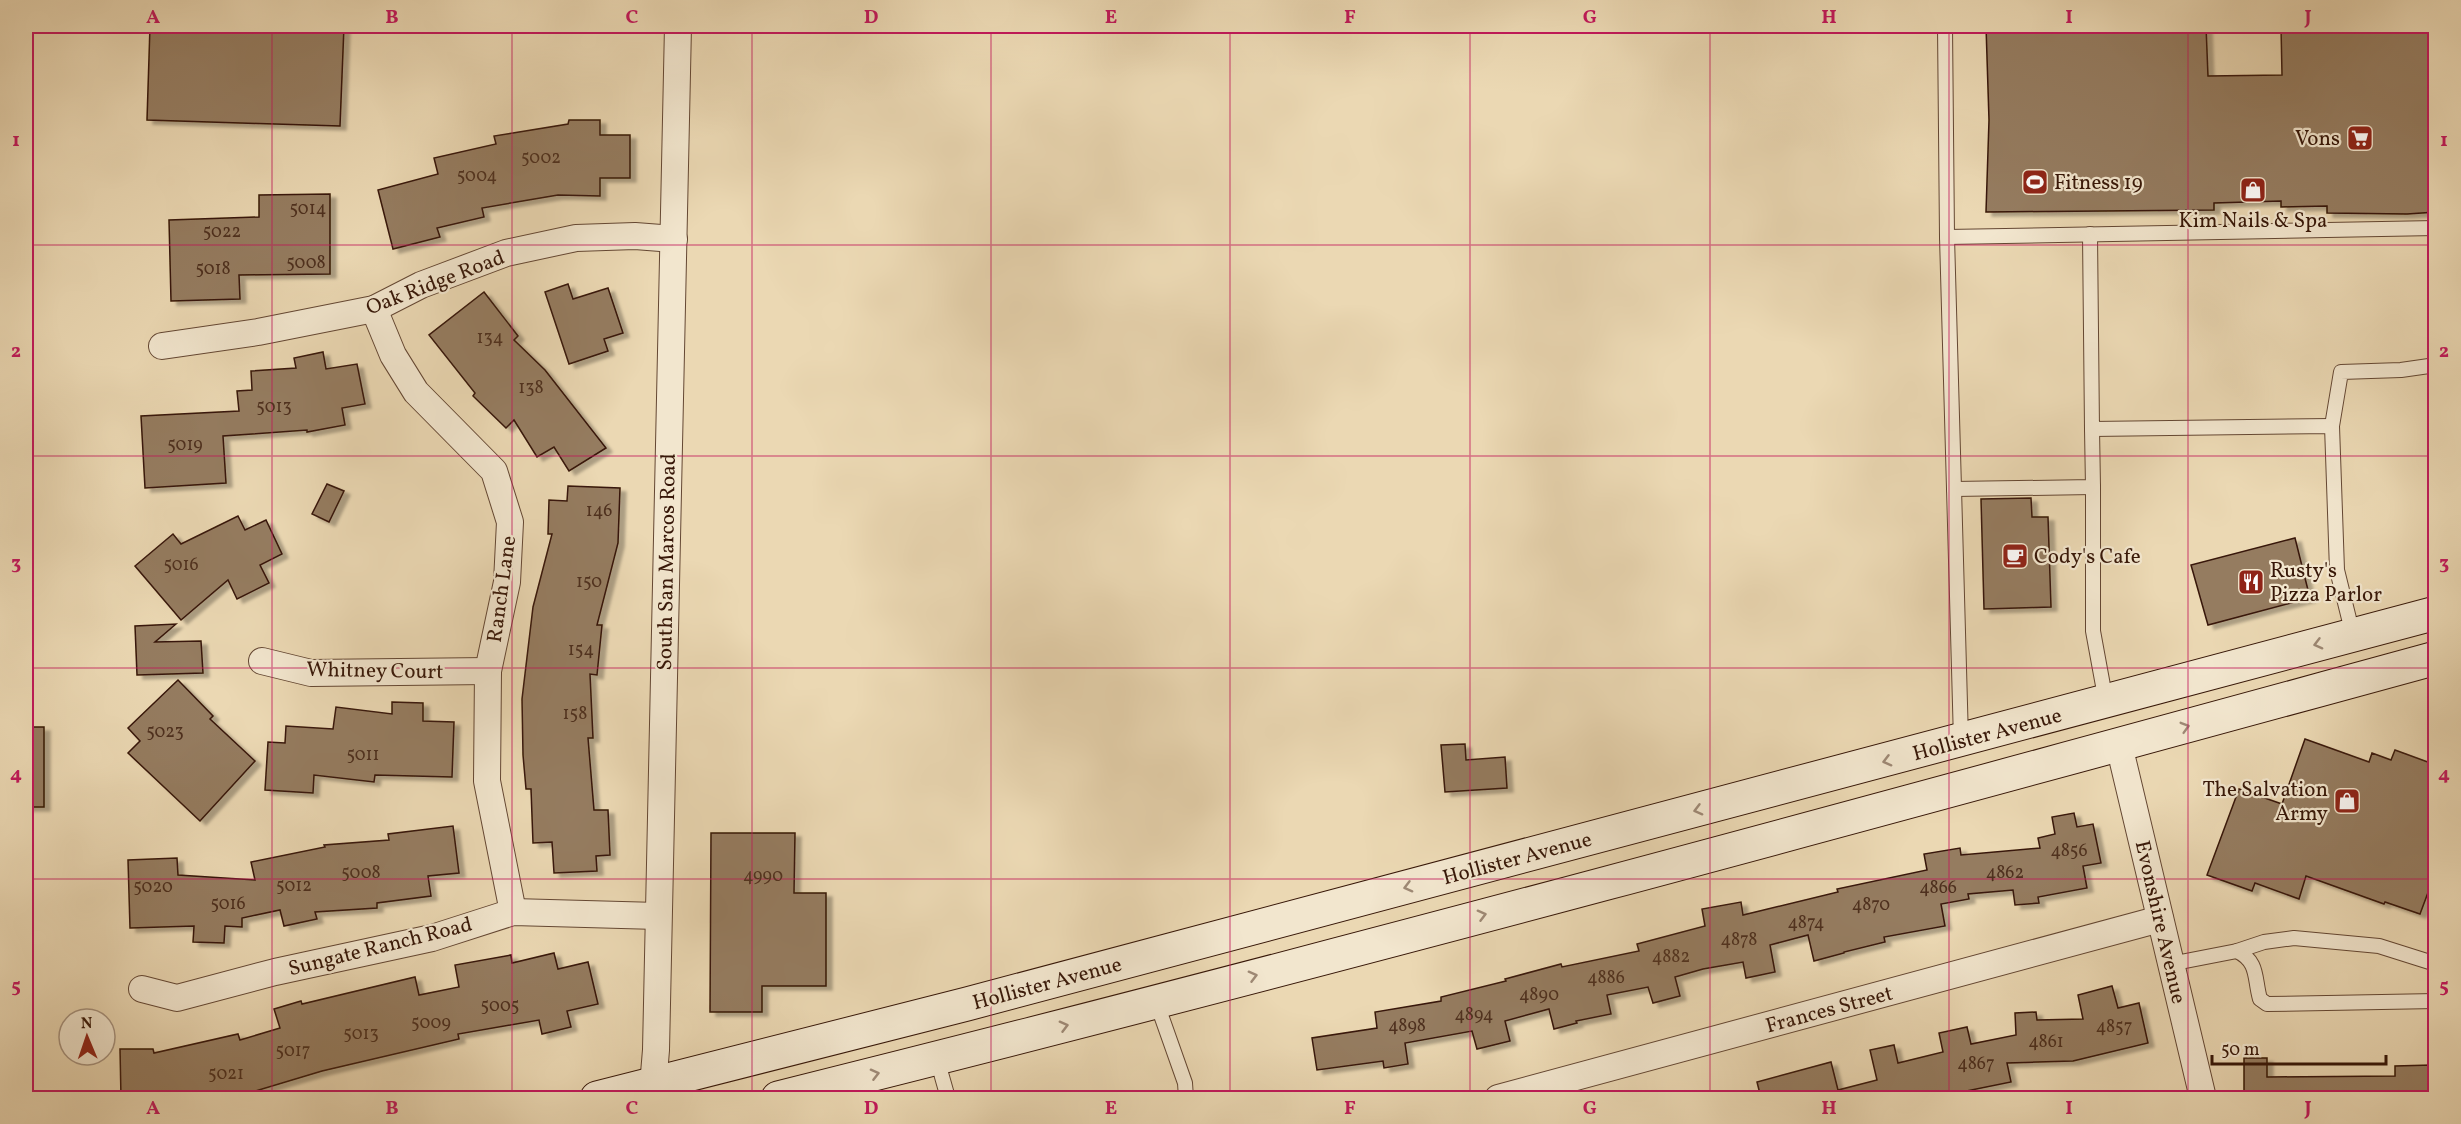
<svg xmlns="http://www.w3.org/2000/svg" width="2461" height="1124" font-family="Vollkorn,serif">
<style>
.building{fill:#957b61;stroke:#371708;stroke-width:1.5;filter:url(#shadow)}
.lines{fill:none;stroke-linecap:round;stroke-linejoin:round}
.lane-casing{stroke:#644733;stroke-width:16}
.street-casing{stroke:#644733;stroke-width:28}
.secondary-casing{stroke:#371708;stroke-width:35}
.lane{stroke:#f2e6ce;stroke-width:14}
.street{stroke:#f2e6ce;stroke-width:26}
.secondary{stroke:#f2e6ce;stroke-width:33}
.oneway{stroke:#9e8975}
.grid{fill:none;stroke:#c2185b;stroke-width:1.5;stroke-opacity:0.55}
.labels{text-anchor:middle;stroke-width:4.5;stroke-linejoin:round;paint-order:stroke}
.number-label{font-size:18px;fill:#4e301e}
.poi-label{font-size:21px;fill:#371708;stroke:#f2e6ce;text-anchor:start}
.street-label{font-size:21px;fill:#371708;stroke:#f2e6ce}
.neatline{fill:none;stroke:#c2185b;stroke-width:2}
.grid-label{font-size:20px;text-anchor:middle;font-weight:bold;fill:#c2185b}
</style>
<defs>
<filter id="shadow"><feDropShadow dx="6" dy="4" stdDeviation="1.5" flood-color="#0004"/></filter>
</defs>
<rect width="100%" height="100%" fill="#ebd8b3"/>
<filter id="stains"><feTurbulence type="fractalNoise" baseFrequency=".00333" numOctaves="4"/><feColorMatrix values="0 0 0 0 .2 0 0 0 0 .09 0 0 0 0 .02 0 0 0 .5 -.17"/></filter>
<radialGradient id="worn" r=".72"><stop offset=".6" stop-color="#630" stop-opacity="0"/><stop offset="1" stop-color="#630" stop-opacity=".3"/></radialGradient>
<g class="building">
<path d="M150 26H344L340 126 147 120Z"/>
<path d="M1986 26H2206L2208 76 2282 75 2281 27 2436 26V212L2407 214 2327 213V206L2281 207V201L2214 203V210L1986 212 1989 120Z"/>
<path d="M569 120H600V135H630V178H600V196L558 195 482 208 484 217 437 228 440 237 393 249 378 190 438 174 434 158 496 144 494 136 568 124Z"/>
<path d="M330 194V274L239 275 240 299 171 301 169 220 259 217V195Z"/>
<path d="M568 284 573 299 608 288 623 333 604 339 608 351 569 364 545 292Z"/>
<path d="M484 292 518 336 514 340 545 370 606 448 569 471 554 447 537 457 514 420 506 428 473 396 475 393 429 335Z"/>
<path d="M323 352 326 369 357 364 365 404 342 408 345 425 307 432V430L223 436 226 483 145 488 141 416 239 411 237 391 252 390 251 371 296 368 294 358Z"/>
<path d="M327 484 344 491 329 522 312 514Z"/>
<path d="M568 486 620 488 618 543 597 625H602L597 675 590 674 593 738H588L594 810H608L610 855 596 856 597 871 554 873 552 842 533 843 531 789H526L523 755 522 699 533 607 552 534H548L549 500 567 501Z"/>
<path d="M2031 498 2032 517H2048L2051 607 1984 609 1981 499Z"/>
<path d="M238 516 245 530 266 520 282 554 260 565 269 583 237 599 228 580 181 620 135 566 173 534 181 544Z"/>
<path d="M2295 538 2310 598 2208 625 2191 565Z"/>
<path d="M176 624 155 642 201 641 203 673 137 675 135 626Z"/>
<path d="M178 680 213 716 210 719 255 761 200 821 128 753 140 741 128 728Z"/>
<path d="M392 702 423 703V721L454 722 452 777 375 775 374 782 314 775 313 793 265 790 268 742 285 743 286 726 333 729 336 707 392 714Z"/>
<rect x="26" y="727" width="18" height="80"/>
<path d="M2305 739 2369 762 2372 753 2391 760 2395 750 2436 765V871L2420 914 2385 902 2384 904 2306 876 2299 899 2255 883 2252 891 2207 875 2239 789 2282 804Z"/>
<path d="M1465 744 1466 760 1505 757 1507 788 1445 792 1441 745Z"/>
<path d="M2074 813 2077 827 2093 824 2101 863 2083 866 2087 888 2038 897 2039 903 2015 905 2013 890 1968 894 1969 899 1941 904 1945 926 1884 937 1885 942 1844 952V953L1814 961 1808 935 1770 945 1775 972 1746 978 1743 962 1703 969 1675 977 1680 996 1653 1003 1648 987 1607 995 1611 1014 1576 1021 1577 1023 1554 1029 1549 1009 1505 1021 1510 1041 1477 1049 1472 1031 1405 1043 1408 1064 1384 1068 1383 1061 1317 1070 1312 1038 1377 1028 1375 1012 1441 1001V997L1506 981 1505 979 1561 964 1562 967 1639 951 1637 944 1705 926 1702 909 1741 902 1743 915 1838 892 1837 889 1927 870 1924 854 1960 848 1961 855 2040 848 2038 838 2055 834 2052 817Z"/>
<path d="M453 826 459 873 428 876 431 896 377 903V908L315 912 317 919 284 926 280 910 242 918V927L225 926 224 943 193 942 194 926 130 928 128 860 177 858 178 875 255 880 251 862 325 847 324 845 389 840 388 834Z"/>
<path d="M711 833H795L794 893H826V986H762V1012H710Z"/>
<path d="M554 953 558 969 588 962 598 1004 567 1011 571 1027 542 1034 539 1020 458 1034 459 1039 322 1071 252 1092 253 1098H121L120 1049H153L154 1053 238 1034 240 1040 280 1028 274 1009 301 1001 302 1004 415 977 419 995 459 987 455 965 511 955 512 963Z"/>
<path d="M2112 986 2118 1008 2139 1003 2148 1043 2073 1061 2007 1063 2011 1082 1932 1098H1761L1757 1082 1831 1062 1838 1090 1877 1080 1870 1050 1894 1045 1898 1063 1943 1052 1939 1033 1967 1027 1971 1044 2016 1035 2015 1013 2036 1012 2037 1020 2083 1019 2078 995Z"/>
<path d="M2244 1058H2267V1077L2395 1076V1066L2432 1065 2433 1098H2244Z"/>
</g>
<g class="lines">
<defs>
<g id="lane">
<path d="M1945 26 1947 237 1961 740"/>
<path d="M2090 234 2092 429 2332 426 2337 570 2353 635"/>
<path d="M1947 237 2436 228"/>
<path d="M2332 426 2341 372 2401 370 2436 365"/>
<path d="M2093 487V631L2106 702"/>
<path d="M1954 489 2093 487 2092 429"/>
<path d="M2237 951C2259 962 2254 978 2260 999L2267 1004 2436 1001"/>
<path d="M2170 964 2237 951 2264 942 2294 938 2379 946 2436 964"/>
<path d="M1156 1001 1185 1083 1186 1098"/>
<path d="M937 1059 948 1098"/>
</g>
<g id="street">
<path d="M374 309 393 355 416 392 494 471 510 522 507 582 488 671 487 781 513 912"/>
<path d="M162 346 258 332 374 309 421 285 506 253 576 238 635 236 674 239"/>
<path d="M262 661 311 673 488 671"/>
<path d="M2119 745 2203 1098"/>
<path d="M142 989 177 998 275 972 432 938 513 912 658 916"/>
<path d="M652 1098 656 1050 678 26"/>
<path d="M1498 1098 2160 919"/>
</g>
<g id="secondary">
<path d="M597 1098 967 1004 2436 613"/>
<path d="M778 1098C1332 960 1884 809 2436 658"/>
</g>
</defs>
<use href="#lane" class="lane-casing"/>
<use href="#street" class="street-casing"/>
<use href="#secondary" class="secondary-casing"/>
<use href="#lane" class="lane"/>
<use href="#street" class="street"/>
<use href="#secondary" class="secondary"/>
</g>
<defs><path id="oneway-chevron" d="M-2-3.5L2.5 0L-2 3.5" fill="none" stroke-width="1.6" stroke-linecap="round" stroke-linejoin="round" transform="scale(1.5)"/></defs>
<g class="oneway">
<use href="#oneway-chevron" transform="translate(2318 644) rotate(165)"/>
<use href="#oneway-chevron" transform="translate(2185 727) rotate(-16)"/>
<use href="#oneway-chevron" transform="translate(1887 761) rotate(165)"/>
<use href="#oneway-chevron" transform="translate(1698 810) rotate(165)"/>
<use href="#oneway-chevron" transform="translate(1408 887) rotate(165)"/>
<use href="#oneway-chevron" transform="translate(1482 915) rotate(-15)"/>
<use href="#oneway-chevron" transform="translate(1253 976) rotate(-15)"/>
<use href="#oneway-chevron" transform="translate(1064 1026) rotate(-15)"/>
<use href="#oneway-chevron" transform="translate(875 1074) rotate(-14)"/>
</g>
<path class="grid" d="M272 26V1098M512 26V1098M752 26V1098M991 26V1098M1230 26V1098M1470 26V1098M1710 26V1098M1949 26V1098M2188 26V1098M26 245H2436M26 456H2436M26 668H2436M26 879H2436"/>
<defs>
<symbol id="supermarket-square" viewBox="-11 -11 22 22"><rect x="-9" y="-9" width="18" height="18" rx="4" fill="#8f2418" stroke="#f2e6ce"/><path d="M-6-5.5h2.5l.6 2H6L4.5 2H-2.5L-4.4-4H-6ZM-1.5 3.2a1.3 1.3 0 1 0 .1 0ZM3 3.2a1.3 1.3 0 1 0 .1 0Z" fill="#fff"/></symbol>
<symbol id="stadium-square" viewBox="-11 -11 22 22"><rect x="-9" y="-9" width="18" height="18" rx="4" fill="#8f2418" stroke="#f2e6ce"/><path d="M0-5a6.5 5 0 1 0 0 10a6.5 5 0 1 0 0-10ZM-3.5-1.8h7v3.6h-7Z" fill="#fff"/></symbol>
<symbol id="shop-square" viewBox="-11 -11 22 22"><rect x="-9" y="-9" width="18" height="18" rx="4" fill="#8f2418" stroke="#f2e6ce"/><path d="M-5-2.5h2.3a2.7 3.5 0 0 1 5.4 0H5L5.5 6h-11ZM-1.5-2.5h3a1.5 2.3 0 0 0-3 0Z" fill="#fff"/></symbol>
<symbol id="cafe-square" viewBox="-11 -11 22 22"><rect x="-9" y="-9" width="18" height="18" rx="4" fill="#8f2418" stroke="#f2e6ce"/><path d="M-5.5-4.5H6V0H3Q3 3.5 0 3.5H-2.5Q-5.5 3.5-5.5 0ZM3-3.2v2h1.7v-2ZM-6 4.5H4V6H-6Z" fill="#fff"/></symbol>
<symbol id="restaurant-square" viewBox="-11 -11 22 22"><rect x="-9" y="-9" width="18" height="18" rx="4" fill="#8f2418" stroke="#f2e6ce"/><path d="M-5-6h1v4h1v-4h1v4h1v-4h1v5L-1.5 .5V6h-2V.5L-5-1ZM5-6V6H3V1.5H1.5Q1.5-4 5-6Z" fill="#fff"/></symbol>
</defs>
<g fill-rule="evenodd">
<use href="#supermarket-square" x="2345" y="123" width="30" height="30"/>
<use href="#stadium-square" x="2020" y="167" width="30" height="30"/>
<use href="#shop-square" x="2238" y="175" width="30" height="30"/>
<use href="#cafe-square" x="2000" y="541" width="30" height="30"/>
<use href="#restaurant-square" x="2236" y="567" width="30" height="30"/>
<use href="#shop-square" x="2332" y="786" width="30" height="30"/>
</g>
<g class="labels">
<g class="number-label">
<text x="541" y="163">5002</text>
<text x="477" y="181">5004</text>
<text x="308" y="214">5014</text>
<text x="222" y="237">5022</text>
<text x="306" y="268">5008</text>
<text x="213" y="274">5018</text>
<text x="490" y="343">134</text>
<text x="531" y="393">138</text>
<text x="274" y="412">5013</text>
<text x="185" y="450">5019</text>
<text x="599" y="516">146</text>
<text x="181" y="570">5016</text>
<text x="589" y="587">150</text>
<text x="581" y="655">154</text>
<text x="575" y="719">158</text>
<text x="165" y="737">5023</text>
<text x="363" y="760">5011</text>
<text x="2069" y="856">4856</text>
<text x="361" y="878">5008</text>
<text x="2005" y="878">4862</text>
<text x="763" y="881">4990</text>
<text x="294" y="891">5012</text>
<text x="153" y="892">5020</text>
<text x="1938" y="893">4866</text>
<text x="228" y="909">5016</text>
<text x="1871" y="910">4870</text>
<text x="1806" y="928">4874</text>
<text x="1739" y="945">4878</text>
<text x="1671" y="962">4882</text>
<text x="1606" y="983">4886</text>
<text x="1539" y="1000">4890</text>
<text x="500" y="1011">5005</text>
<text x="1474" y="1020">4894</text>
<text x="431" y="1028">5009</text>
<text x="1407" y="1031">4898</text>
<text x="2114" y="1032">4857</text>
<text x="361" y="1039">5013</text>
<text x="2046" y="1047">4861</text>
<text x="293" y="1056">5017</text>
<text x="1976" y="1069">4867</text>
<text x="226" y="1079">5021</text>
</g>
<g class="poi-label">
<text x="2340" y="145" text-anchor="end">Vons</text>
<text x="2054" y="189">Fitness 19</text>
<text x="2253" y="227" text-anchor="middle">Kim Nails &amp; Spa</text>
<text x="2034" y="563">Cody's Cafe</text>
<text x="2270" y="577">Rusty's<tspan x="2270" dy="24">Pizza Parlor</tspan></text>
<text x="2328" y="796" text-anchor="end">The Salvation<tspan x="2328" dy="24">Army</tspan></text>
</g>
<g class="street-label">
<text transform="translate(435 282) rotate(-21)" y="7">Oak Ridge Road</text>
<text transform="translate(666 562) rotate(-89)" y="7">South San Marcos Road</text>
<text transform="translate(501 589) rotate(-82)" y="7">Ranch Lane</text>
<text transform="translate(375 670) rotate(1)" y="7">Whitney Court</text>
<text transform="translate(1987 734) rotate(-15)" y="7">Hollister Avenue</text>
<text transform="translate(1517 858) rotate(-15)" y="7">Hollister Avenue</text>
<text transform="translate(2161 922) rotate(77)" y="7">Evonshire Avenue</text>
<text transform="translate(380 946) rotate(-14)" y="7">Sungate Ranch Road</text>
<text transform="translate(1047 983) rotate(-15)" y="7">Hollister Avenue</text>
<text transform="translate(1829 1009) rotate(-15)" y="7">Frances Street</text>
</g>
</g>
<rect width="2461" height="1124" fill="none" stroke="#ebd8b3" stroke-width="66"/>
<g transform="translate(87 1037) rotate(358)"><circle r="28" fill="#f2e6ce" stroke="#a7937f" stroke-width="1.5"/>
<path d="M0-4.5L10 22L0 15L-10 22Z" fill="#8f2418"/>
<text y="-9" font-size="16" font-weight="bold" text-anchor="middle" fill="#371708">N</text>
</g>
<path d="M2212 1055v9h174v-9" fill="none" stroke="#371708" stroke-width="3"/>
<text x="2221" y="1055" font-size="18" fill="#371708" stroke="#f2e6ce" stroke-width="4.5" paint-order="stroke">50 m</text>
<rect x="33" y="33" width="2395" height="1058" class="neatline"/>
<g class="grid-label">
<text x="153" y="23">A</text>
<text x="392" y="23">B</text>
<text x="632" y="23">C</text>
<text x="871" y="23">D</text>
<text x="1111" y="23">E</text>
<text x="1350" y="23">F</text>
<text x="1590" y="23">G</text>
<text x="1829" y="23">H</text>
<text x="2069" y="23">I</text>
<text x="2308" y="23">J</text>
<text x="16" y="146">1</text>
<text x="2444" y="146">1</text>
<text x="16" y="357">2</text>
<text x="2444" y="357">2</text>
<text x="16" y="569">3</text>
<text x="2444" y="569">3</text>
<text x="16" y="780">4</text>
<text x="2444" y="780">4</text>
<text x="16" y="992">5</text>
<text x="2444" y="992">5</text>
<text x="153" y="1114">A</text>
<text x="392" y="1114">B</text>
<text x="632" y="1114">C</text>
<text x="871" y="1114">D</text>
<text x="1111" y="1114">E</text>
<text x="1350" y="1114">F</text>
<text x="1590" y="1114">G</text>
<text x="1829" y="1114">H</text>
<text x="2069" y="1114">I</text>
<text x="2308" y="1114">J</text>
</g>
<rect width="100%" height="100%" filter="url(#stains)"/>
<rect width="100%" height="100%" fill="url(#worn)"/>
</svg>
